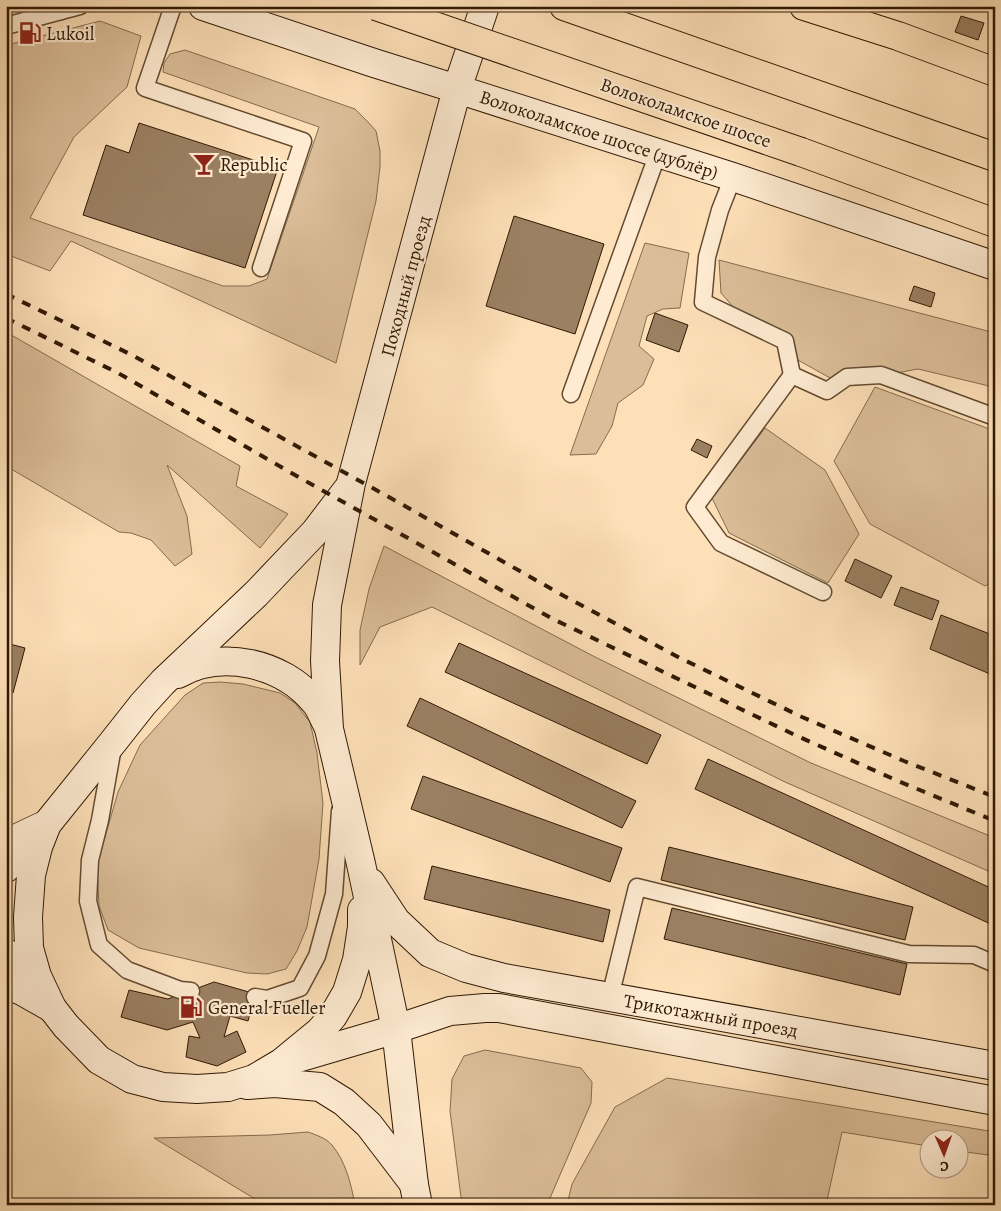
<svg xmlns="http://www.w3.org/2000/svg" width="1001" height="1211" font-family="Alegreya,serif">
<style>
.green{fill:#dbbe99;stroke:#856c4e}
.building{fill:#9b8062;stroke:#2f1904}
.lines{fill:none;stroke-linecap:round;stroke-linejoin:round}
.service-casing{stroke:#634b31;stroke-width:19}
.minor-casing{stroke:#634b31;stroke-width:30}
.secondary-casing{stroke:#2f1904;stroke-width:30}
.primary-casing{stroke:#2f1904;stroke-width:30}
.service{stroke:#feebd1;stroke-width:16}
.minor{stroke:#feebd1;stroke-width:28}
.secondary{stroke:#feebd1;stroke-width:28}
.primary{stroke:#fee0b8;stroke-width:28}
.rail{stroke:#2f1904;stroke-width:4;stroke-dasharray:9 9;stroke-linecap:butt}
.primary-bridge-casing{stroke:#2f1904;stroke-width:30;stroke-linecap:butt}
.primary-bridge{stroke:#fee0b8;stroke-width:28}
.labels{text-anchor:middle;stroke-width:4.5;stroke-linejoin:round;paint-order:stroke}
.poi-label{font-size:19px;fill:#2f1904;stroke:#feebd1;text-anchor:start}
.street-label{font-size:19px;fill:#2f1904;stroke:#feebd1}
</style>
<rect width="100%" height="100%" fill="#fee0b8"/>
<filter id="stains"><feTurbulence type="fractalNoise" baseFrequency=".004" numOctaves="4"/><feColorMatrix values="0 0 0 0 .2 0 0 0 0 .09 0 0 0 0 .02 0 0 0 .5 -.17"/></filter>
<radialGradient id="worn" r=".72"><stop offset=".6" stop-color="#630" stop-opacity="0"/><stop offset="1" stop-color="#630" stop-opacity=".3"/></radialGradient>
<g class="green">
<path d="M100 21 141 36 127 87 74 137 30 218 223 286H249L267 279 319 127 163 72 164 63 170 54 185 50 355 109 368 122 376 131 380 151V167L376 201 336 363 71 241 50 271 6 254V62L9 61 7 45Z"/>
<path d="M645 243 689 253 680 308 663 309 647 316 639 346 654 359 643 385 618 403 612 426 596 454 570 455Z"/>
<path d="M719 260 995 333V389L985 385 918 369 891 374 832 379 796 359 735 309 721 293Z"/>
<path d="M6 332 240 466 236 486 288 514 260 548 167 465 187 516 192 554 175 566 151 540 131 533 119 532 6 466Z"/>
<path d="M875 387 995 431V581L985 586 870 524 834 461Z"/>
<path d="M765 428 825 470 859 534 828 583 729 533 712 498Z"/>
<path d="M384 546 595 657 811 763 995 838V874L785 782 432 607 380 627 360 665V630L369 589Z"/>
<path d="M220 682 243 684 280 693 295 703 310 722 317 753 323 803 319 859 307 927 297 951 286 969 267 974 247 973 139 948 108 930 99 906 97 865 118 792 140 745 185 695 203 683Z"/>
<path d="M485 1050 581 1068 592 1082 591 1103 547 1205H462L450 1111 452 1079 464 1056Z"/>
<path d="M667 1078 995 1132V1156L959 1151 958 1138H928V1146L842 1132 826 1205H567L572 1184 615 1107Z"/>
<path d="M308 1132C316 1135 326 1138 332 1145 346 1162 351 1184 355 1205H265L154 1138 270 1135Z"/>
</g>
<g class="building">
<path d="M961 16 984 23 978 40 955 32Z"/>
<path d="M139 123 278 168 245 268 83 215 106 145 129 153Z"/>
<path d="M514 216 604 244 575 334 486 306Z"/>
<path d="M914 286 935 293 931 307 909 300Z"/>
<path d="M655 313 688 325 679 352 646 340Z"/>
<path d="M697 439 712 446 707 458 691 450Z"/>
<path d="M855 559 892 576 881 598 845 581Z"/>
<path d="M901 587 939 601 932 620 894 605Z"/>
<path d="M941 615 995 636V676L930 649Z"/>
<path d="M6 643 25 648 13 693 6 691Z"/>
<path d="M459 643 661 735 647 764 445 672Z"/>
<path d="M420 698 636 801 622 828 407 726Z"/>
<path d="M708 759 995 890V926L695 789Z"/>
<path d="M423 776 622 848 610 882 411 809Z"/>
<path d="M669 847 913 907 905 940 661 880Z"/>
<path d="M432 866 610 910 603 942 424 899Z"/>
<path d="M672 908 907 964 900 995 664 939Z"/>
<path d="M214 982 256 994 248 1021 230 1016 224 1037 237 1031 246 1052 217 1066 186 1057 189 1036 200 1038 193 1022 167 1030 121 1017 129 990 168 999Z"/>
</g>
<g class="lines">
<defs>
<g id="service">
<path d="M173 6 145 88 303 141 261 268"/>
<path d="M50 8 61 11 80 6"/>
<path d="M6 26 61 11"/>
<path d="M733 177 720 210 707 257 703 302 785 341 792 375 827 391 847 377 881 375 995 417"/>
<path d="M792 375 695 507 721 543 823 592"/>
<path d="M571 394 658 153"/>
<path d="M113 747 100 820 90 860 88 901 99 945 127 970 180 990 191 991"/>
<path d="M255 997 267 999 300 988 317 956 334 894 340 811"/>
<path d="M610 997 637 887 909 954 974 955 995 964"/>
</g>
<g id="minor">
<path d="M6 842 11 841 47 824"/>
<path d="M6 953 47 1002"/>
</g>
<g id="secondary">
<path d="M203 6 374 63 457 89 733 177 995 266"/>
<path d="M347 490 315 532 256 594 163 682 143 704 113 742 47 824 38 847 31 875 28 917 29 948 37 976 52 1008 66 1026 99 1060 132 1079 163 1087 197 1089 228 1087 254 1079 281 1063 320 1031 333 1016 347 992 357 960 362 927V910"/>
<path d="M178 674C221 649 282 663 314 701 320 707 323 717 327 724"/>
<path d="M6 868 41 830"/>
<path d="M371 883 396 921 430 953 466 968 504 978 995 1066"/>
<path d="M6 985 22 991 52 1008"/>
<path d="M294 1059 396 1029 450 1011 485 1008H499L995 1101"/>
<path d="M247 1085 275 1083 320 1087 344 1102 369 1125 414 1184"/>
<path d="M418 1205 414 1185 396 1029 361 864 329 729 325 661 327 605 351 483 457 89 485 6"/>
</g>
<g id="primary">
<path d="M564 6 995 157"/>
<path d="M804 6 898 36 995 72"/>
<path d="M801 152 995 223"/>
</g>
</defs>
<use href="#service" class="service-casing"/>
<use href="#minor" class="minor-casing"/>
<use href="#secondary" class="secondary-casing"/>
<use href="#primary" class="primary-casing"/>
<use href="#service" class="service"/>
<use href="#minor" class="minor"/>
<use href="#secondary" class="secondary"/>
<use href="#primary" class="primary"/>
<g class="rail">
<path d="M6 294 132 355 396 501 564 596 680 658 802 717 904 761 995 797"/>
<path d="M6 318 118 373 302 479 553 619 795 735 898 781 995 821"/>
</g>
<defs>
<path id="primary-bridge" d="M376 6 801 152"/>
</defs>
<use href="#primary-bridge" class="primary-bridge-casing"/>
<use href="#primary-bridge" class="primary-bridge"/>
</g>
<defs>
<symbol id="fuel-bare" viewBox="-9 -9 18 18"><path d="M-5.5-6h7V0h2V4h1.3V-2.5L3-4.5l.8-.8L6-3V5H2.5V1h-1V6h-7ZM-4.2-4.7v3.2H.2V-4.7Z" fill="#8f2418" stroke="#feebd1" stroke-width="2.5" paint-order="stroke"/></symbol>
<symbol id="bar-bare" viewBox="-9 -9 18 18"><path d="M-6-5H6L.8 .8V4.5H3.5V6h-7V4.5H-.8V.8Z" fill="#8f2418" stroke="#feebd1" stroke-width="2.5" paint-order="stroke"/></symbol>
</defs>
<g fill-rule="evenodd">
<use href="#fuel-bare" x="14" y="17" width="32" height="32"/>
<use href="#bar-bare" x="188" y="148" width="32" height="32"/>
<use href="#fuel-bare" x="175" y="991" width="32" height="32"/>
</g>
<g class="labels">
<g class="poi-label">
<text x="46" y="40">Lukoil</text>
<text x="220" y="171">Republic</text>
<text x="208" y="1014">General Fueller</text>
</g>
<g class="street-label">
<text transform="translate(686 112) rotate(19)" y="7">Волоколамское шоссе</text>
<text transform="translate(599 134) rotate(18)" y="7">Волоколамское шоссе (дублёр)</text>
<text transform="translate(405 286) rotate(-75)" y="7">Походный проезд</text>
<text transform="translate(711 1015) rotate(10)" y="7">Трикотажный проезд</text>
</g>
</g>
<rect width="1001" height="1211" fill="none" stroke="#fee0b8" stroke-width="25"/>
<rect x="8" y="8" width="986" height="1196" fill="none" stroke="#2f1904" stroke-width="2.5"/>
<rect x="12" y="12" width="976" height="1186" fill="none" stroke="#2f1904"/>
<g transform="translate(944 1154) rotate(178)"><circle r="24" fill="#feebd1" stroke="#ab977f"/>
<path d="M0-4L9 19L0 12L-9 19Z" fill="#8f2418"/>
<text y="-8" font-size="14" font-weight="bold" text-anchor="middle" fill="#2f1904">С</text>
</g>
<rect width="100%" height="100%" filter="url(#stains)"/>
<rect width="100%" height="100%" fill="url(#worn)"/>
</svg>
